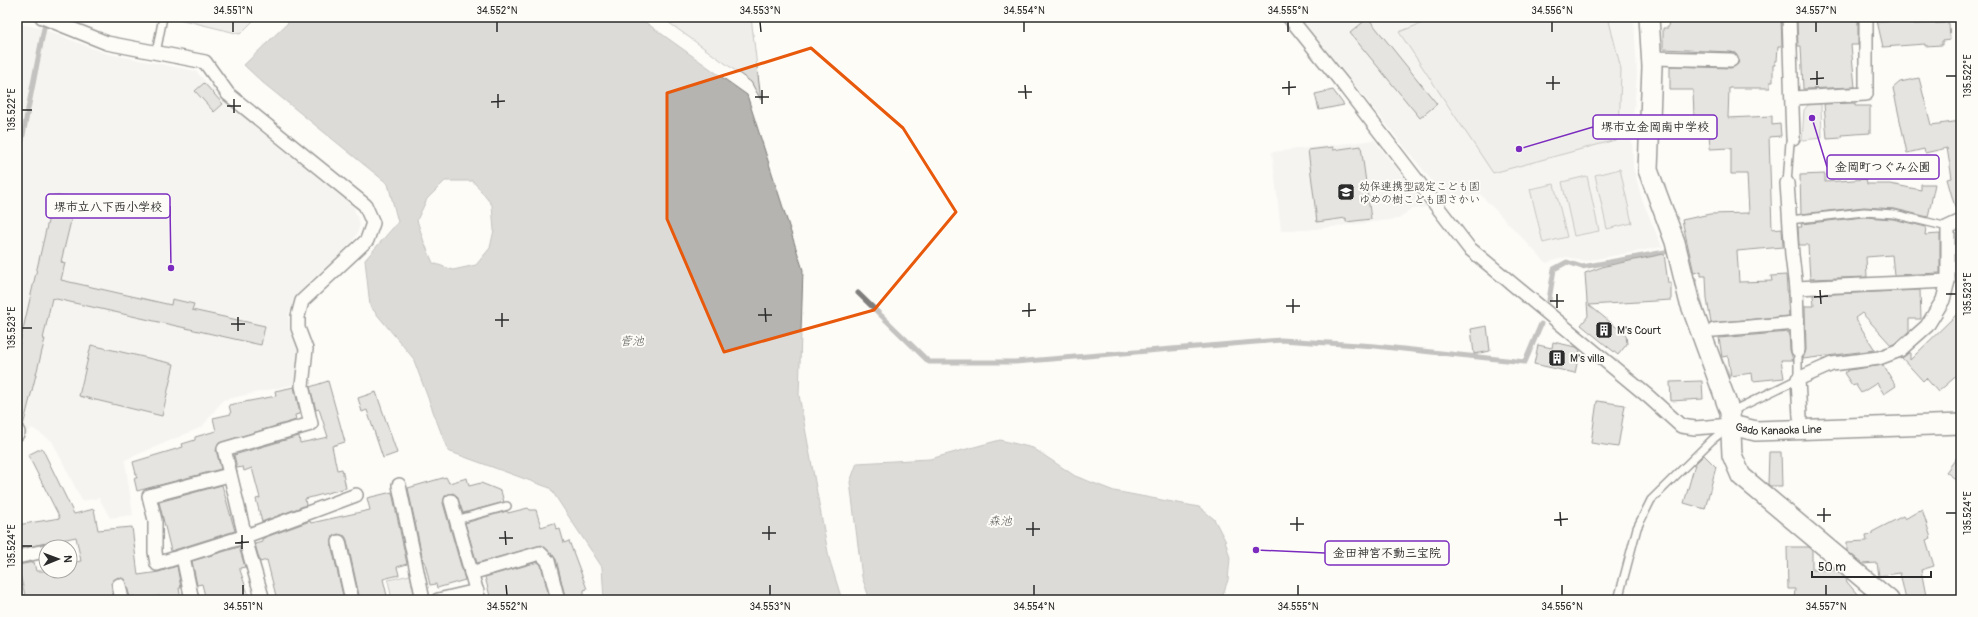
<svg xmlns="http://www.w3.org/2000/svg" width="1978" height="617" font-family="Pangolin,'Klee One',sans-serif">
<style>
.built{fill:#edece8}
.green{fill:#dfdeda;stroke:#858482}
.water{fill:#b5b4b1;stroke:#7e7d7b;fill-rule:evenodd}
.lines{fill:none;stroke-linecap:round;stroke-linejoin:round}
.stream{stroke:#7e7d7b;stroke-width:5}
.building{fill:#c9c8c4;stroke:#2b2b2b}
.lane-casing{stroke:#2b2b2b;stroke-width:10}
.street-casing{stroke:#2b2b2b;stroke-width:16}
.secondary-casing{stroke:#2b2b2b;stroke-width:22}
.lane{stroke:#fdfcf7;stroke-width:7}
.street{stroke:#fdfcf7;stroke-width:13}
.secondary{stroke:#fdfcf7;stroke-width:19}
.marked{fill:none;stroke:#e8590c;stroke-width:3;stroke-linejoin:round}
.ticks{fill:none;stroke:#2b2b2b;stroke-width:1.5}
.labels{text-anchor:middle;stroke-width:4;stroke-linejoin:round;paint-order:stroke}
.poi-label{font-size:11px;fill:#2b2b2b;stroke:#fdfcf7;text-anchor:start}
.street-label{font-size:11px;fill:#2b2b2b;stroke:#fdfcf7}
.water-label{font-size:12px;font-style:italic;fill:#5b5b5a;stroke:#fdfcf7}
.leader{fill:none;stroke:#7b2cbf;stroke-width:1.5}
.callout-dot{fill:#7b2cbf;stroke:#fdfcf7;stroke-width:1.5}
.callout{fill:#fdfcf7;stroke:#7b2cbf;stroke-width:1.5}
.callout-label{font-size:12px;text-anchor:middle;font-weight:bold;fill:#2b2b2b}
.neatline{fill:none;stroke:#2b2b2b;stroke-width:1.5}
.ticks-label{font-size:10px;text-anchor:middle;fill:#2b2b2b}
</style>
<rect width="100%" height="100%" fill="#fdfcf7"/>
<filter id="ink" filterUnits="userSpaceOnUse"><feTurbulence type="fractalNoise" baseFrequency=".025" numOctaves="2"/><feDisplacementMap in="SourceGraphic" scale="8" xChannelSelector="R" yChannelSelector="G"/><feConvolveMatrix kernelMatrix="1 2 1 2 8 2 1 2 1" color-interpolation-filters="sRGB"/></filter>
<g filter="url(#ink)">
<g class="built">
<path d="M1300 17H1634L1637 75 1632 131 1633 167 1642 199 1662 247 1585 261 1566 257 1546 263 1480 194 1447 200Z"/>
<path d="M17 24 38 27 105 53 196 71 221 98 353 205 360 225 357 234 350 246 310 281 296 298 289 314V328L298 349 296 384 223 400 202 427 125 460 133 515 110 518 99 498 82 501 52 441 32 428 27 435 17 432Z"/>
<path d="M1374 140 1427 207 1409 210 1399 219 1307 230 1281 231 1272 152Z"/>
</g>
<g class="green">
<path d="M171 17H257L240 34Z"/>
<path d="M661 17H751L761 100 751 82Z"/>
<path d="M1438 17H1608L1621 69 1619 139 1493 173 1399 32Z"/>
<path d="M1821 104 1822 138 1802 140 1804 110 1808 105Z"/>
<path d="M1620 169 1632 223 1607 229 1595 175Z"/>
<path d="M1587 176 1599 231 1574 236 1562 182Z"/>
<path d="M1554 184 1567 237 1543 243 1530 189Z"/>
<path d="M410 575 414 593 410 599 392 600 388 580Z"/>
</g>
<g class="water">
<path d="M294 17H638L747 95 803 270 799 395 829 558 842 600H604L602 567 550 488 448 451 413 358 370 306 365 260 398 222 388 184 262 82 244 65ZM445 181H473L492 205 494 230 490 248 476 265 453 270 433 263 424 242 417 220 427 199Z"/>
<path d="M1000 440 1033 448 1075 476 1114 491 1199 507 1214 519 1225 540 1230 558 1228 580 1221 600H870L862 577 850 482 857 463 930 459Z"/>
</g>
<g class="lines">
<g class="stream">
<path d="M17 165 46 18"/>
<path d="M1694 279 1702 310"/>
<path d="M858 293 929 362H1015L1281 340 1375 346 1525 362 1541 324"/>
<path d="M1549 300 1554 269 1567 262 1582 267 1665 252"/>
<path d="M1720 359 1728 376"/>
</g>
</g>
<g class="building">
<path d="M1669 17 1781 18 1782 46H1778L1777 61H1775V65H1773V82H1770V88H1729L1728 118 1772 116V125L1780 124 1781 136 1769 137 1772 229 1782 228 1783 247 1737 251 1739 282 1772 281 1771 276 1786 275 1789 316 1711 323 1707 299 1706 276H1701V271L1694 273 1682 220 1710 214 1749 213 1747 174H1731V148L1710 149 1709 133 1686 134 1685 117 1694 116 1693 90H1670V66L1731 68 1738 64 1739 60 1735 53 1731 52 1663 49V28H1668Z"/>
<path d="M1858 17V45H1851L1855 87 1803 89 1801 46H1798L1797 18Z"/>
<path d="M1368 18 1437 104 1420 118 1350 33Z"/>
<path d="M1913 20 1914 24 1949 23 1950 40 1942 41V45L1925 46V44L1883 47 1877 21Z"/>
<path d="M1919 78 1931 125 1961 121V213L1957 214 1947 179 1952 178 1947 148 1925 153 1924 149 1907 153 1893 88 1900 82Z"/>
<path d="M204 83 223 104 214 112 195 91Z"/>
<path d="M1333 90 1344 105 1319 110 1315 94Z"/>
<path d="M1855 103V106H1870V133L1841 135V138L1827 139 1824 104Z"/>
<path d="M1361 146 1371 219 1346 222V218L1317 222 1308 150 1333 147V150Z"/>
<path d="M1825 174V182L1866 179 1867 184H1890L1921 190V184H1935L1928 217 1895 209 1864 207 1801 214 1800 175Z"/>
<path d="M54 195 76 200 61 262 65 263 61 280 171 305 172 299 194 304 192 310 265 326 261 345 52 298 43 339H45L23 426 17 424V355Z"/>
<path d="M1864 217 1893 219 1926 227 1925 235 1940 234V273L1894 275 1892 255 1866 257 1867 277 1810 279 1808 245H1799L1798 227H1802L1801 224Z"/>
<path d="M1664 254 1668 283H1671V300L1589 305 1626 335 1627 344 1618 355 1581 325 1588 316 1585 273 1605 266Z"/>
<path d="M1920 290 1921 319H1909V331L1896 343 1891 345 1862 313 1855 318 1875 350 1803 359 1806 350 1805 306H1814L1813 295Z"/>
<path d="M1961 310V372L1938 392 1926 378 1923 381 1902 358 1910 352V360Z"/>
<path d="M1487 326 1490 351 1474 354 1471 329Z"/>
<path d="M1789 332 1790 350 1793 360H1781L1784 378 1753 381 1752 373 1731 376 1728 356 1722 357 1719 338Z"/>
<path d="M1553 342 1576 347 1580 350 1575 373 1534 364 1538 345 1552 348Z"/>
<path d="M91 345 174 364 162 416 79 396Z"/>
<path d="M1883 365 1896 386 1884 394 1877 383 1861 393 1855 384 1852 385 1844 373 1849 370Z"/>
<path d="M328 381 345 442 332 446 337 470 342 469 346 488 305 499 306 505 262 522 256 499 260 498 252 468 244 471 243 467 237 468 234 455 299 436 300 443 328 437 319 409 316 410 310 387Z"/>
<path d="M1702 381 1703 399 1671 401 1670 382Z"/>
<path d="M294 387 300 414 295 415 296 420 219 443 216 450 221 469 137 491 134 478H137L133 462 183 447 182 444 195 440V437L216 431 213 418 231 414 229 405 276 396 275 391Z"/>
<path d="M376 392 397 453 383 458 367 410 362 412 358 398Z"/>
<path d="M1597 401 1625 405 1618 447 1591 443Z"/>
<path d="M42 448 74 514 94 509 98 530 132 527 138 575 159 572 177 566 181 588H179L181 600H161L160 596 135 600 134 596 130 597 125 580 118 577 111 583 114 600H26L18 565 34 562 36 571H70V563L81 561 76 537 17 549V525L60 518 28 455Z"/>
<path d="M1769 452H1781L1782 486H1770L1768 484Z"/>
<path d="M1961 452V483L1946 472Z"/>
<path d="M1704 455 1716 467 1705 509 1684 503 1695 464Z"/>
<path d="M446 477 449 483 467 478 469 486 481 483 501 491 504 502 463 513 457 496 453 493 445 496 443 503 465 580 437 588 436 584 430 585 425 563 423 561 408 488Z"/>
<path d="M222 485 235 531 171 551 159 502Z"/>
<path d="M392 492 407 564 397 567 399 575 383 579 388 600H360L347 540 345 536 338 534 333 536 331 544 344 600H277L267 560 260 562 255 544 262 542V539L266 537 310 521 311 523 370 510 367 498Z"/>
<path d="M528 508 530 510H536L541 527 554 523 557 530 560 529 564 543 569 541 587 589 584 590V600H566L556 559 542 545 477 563 465 523 507 511 508 513Z"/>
<path d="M1922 509 1931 538 1926 540 1934 566 1921 570 1926 596 1906 600 1900 573 1879 576 1877 563 1863 564 1847 551V542L1867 541 1866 535 1872 534V532L1903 516 1905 519Z"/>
<path d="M239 547 245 567 240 568V570L250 600H206L202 584 197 585 192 561Z"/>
<path d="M1787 547H1809L1812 550V570H1836L1846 579 1847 582 1862 600H1794L1795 589H1788Z"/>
<path d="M538 562 541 565 550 600H491L485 577Z"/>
</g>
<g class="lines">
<defs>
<g id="lane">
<path d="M156 53 163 17"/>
<path d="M1787 183 1790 142 1793 138"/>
<path d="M1789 220 1864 212 1894 214 1948 227"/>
<path d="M1730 412 1798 379V350"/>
<path d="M456 520 507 506"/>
<path d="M1618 600 1637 528 1651 500 1712 440 1728 427"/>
</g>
<g id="street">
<path d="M42 17 107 43 205 62 228 94 365 205 373 223 367 240 302 301 298 316V328L306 349 302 386 311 424 224 449 248 549 263 600"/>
<path d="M1289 17 1343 84 1469 248 1649 397 1681 426 1695 428 1731 425"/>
<path d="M1789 17 1793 138"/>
<path d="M1652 58 1731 60"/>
<path d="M1793 98 1866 94V17"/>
<path d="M1787 183 1792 255 1796 288 1798 350"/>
<path d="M1796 288 1948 281"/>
<path d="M1714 330 1797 323"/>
<path d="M1800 417 1798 379 1832 364 1879 358 1900 350 1927 326 1943 300 1948 281V227L1961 221"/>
<path d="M17 434 18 432"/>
<path d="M229 475 149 496 155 520V552L157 564 246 536 356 495"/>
<path d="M399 485 423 600"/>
<path d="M451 501 479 600"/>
<path d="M339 542 352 600"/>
<path d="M17 557 45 551"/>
<path d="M183 557 192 600"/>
<path d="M471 573 540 553 548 561 558 600"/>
<path d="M119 585 122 600"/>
<path d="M438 600 477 591"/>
</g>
<g id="secondary">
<path d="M1649 17 1652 67 1648 170 1675 242 1689 300 1730 412 1732 455 1741 476 1889 600"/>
<path id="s1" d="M1731 425 1756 431 1961 424"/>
</g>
</defs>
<use href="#lane" class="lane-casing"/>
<use href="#street" class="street-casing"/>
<use href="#secondary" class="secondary-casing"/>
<use href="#lane" class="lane"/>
<use href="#street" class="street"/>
<use href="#secondary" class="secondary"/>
</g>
</g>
<path d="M0 0H1978V617H0ZM811 48 903 128 956 212 874 310 724 352 667 219V93Z" fill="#fdfcf7" fill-opacity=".55" fill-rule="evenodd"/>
<path class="marked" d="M811 48 903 128 956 212 874 310 724 352 667 219V93Z"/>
<path class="ticks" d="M233 22V32M497 22V32M760 22 761 32M1024 22V32M1288 22V32M1552 22V32M1816 22V32M1817 71V85M1553 76V90M1946 76H1956M1810 79 1824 78M1289 81V95M1546 83H1560M1025 85 1026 99M1282 88 1296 87M762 90V104M1018 92H1032M498 94V108M755 97H769M234 99V113M491 102 505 101M227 106H241M22 110H32M1820 290 1821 304M1557 294V308M1946 294H1956M1814 297 1828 296M1293 299V313M1550 301H1564M1029 303V317M1286 306H1300M765 308 766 322M1022 311 1036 310M502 313V327M758 315H772M238 317V331M495 320H509M231 324H245M22 328H32M1824 508V522M1560 512 1561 526M1946 513H1956M1817 515H1831M1297 517V531M1554 520 1568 519M1033 522V536M1290 524H1304M769 526V540M1026 529H1040M505 531 506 545M762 533H776M242 535V549M499 538H513M235 543 249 542M22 546H32M243 585V595M506 585 507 595M770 585V595M1034 585V595M1298 585V595M1562 585V595M1826 585V595"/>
<defs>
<symbol id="school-square" viewBox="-11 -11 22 22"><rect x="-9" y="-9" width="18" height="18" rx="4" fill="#2b2b2b" stroke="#fdfcf7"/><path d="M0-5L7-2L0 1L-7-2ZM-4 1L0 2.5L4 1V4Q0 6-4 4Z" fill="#fff"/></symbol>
<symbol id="building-square" viewBox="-11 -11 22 22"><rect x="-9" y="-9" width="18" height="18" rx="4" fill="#2b2b2b" stroke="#fdfcf7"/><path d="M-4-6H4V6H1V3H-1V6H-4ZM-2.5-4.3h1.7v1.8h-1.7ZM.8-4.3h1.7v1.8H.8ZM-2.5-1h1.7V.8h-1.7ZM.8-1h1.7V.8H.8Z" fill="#fff"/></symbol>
</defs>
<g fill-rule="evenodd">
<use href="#school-square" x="1336" y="182" width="20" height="20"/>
<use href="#building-square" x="1594" y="320" width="20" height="20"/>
<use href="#building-square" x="1547" y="348" width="20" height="20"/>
</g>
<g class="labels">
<g class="poi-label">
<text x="1359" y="190">幼保連携型認定こども園<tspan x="1359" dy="13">ゆめの樹こども園さかい</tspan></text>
<text x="1617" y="334">M's Court</text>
<text x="1570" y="362">M's villa</text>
</g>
<g class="street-label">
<text dy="4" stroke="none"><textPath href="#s1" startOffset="48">Gado Kanaoka Line</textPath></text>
</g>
<g class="water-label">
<text x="632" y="345">菅池</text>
<text x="1000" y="525">森池</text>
</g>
</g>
<path class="leader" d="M1519 149L1593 127M1812 118L1827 167M171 268L170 206M1256 550L1325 553"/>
<g class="callout-dot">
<circle cx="1519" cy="149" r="4"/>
<circle cx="1812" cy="118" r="4"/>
<circle cx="171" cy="268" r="4"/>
<circle cx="1256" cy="550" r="4"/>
</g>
<g class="callout">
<rect x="1593" y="115" width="124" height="24" rx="4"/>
<rect x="1827" y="155" width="112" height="24" rx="4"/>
<rect x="46" y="194" width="124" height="24" rx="4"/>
<rect x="1325" y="541" width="124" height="24" rx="4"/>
</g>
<g class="callout-label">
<text x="1655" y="131">堺市立金岡南中学校</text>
<text x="1883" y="171">金岡町つぐみ公園</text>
<text x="108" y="211">堺市立八下西小学校</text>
<text x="1387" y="557">金田神宮不動三宝院</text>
</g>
<rect width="1978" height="617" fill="none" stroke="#fdfcf7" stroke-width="44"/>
<g transform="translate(58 559) rotate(89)"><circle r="19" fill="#fdfcf7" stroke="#a9a8a5"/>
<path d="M0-3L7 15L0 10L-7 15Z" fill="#2b2b2b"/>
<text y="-6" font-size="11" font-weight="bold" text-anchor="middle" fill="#2b2b2b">N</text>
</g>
<path d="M1812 571v6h119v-6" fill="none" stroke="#2b2b2b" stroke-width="2"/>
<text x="1818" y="571" font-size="12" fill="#2b2b2b" stroke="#fdfcf7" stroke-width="3" paint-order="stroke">50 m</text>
<rect x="22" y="22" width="1934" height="573" class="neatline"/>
<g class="ticks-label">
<text x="233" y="14">34.551°N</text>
<text x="497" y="14">34.552°N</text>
<text x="760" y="14">34.553°N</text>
<text x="1024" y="14">34.554°N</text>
<text x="1288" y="14">34.555°N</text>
<text x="1552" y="14">34.556°N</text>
<text x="1816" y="14">34.557°N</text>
<text transform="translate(1967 76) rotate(-90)" y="4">135.522°E</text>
<text transform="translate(11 110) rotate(-90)" y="4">135.522°E</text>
<text transform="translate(1967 294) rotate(-90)" y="4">135.523°E</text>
<text transform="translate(11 328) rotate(-90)" y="4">135.523°E</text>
<text transform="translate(1967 513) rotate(-90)" y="4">135.524°E</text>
<text transform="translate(11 546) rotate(-90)" y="4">135.524°E</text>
<text x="243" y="610">34.551°N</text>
<text x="507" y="610">34.552°N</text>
<text x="770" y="610">34.553°N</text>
<text x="1034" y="610">34.554°N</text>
<text x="1298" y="610">34.555°N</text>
<text x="1562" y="610">34.556°N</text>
<text x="1826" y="610">34.557°N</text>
</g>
</svg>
